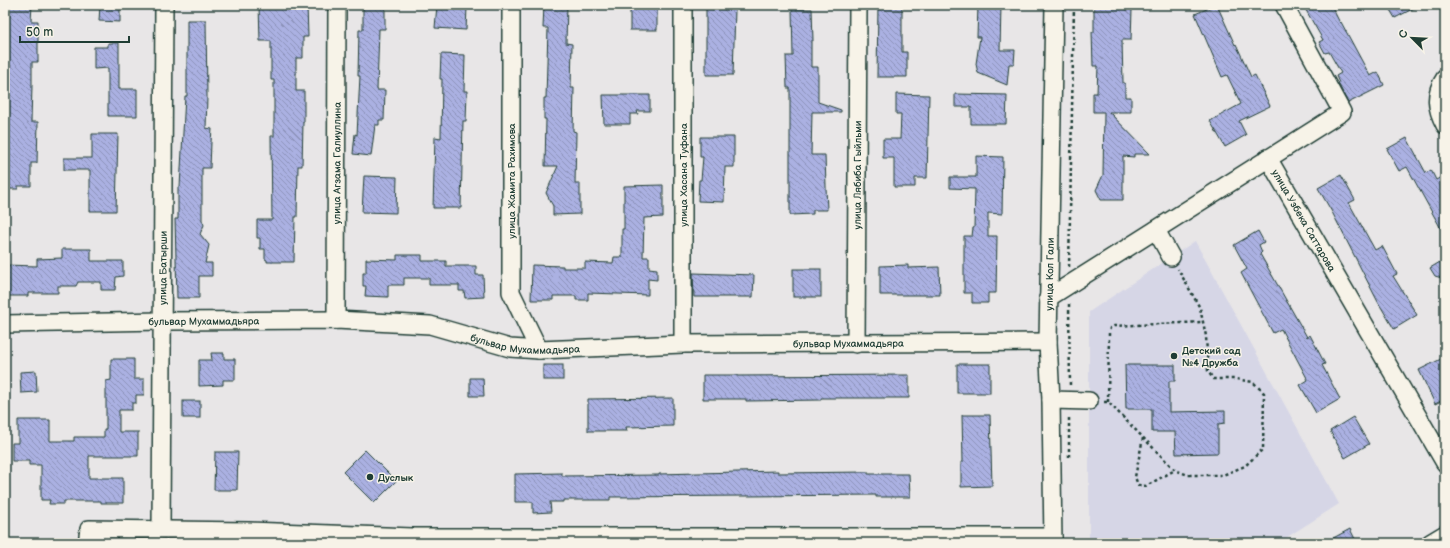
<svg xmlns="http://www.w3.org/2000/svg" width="1450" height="548" font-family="'Balsamiq Sans',sans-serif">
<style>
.built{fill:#d6d6e6}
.building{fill:url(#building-back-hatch);stroke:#1f3d34}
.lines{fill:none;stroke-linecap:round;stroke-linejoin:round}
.minor-casing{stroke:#1f3d34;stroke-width:20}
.path{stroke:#1f3d34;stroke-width:2.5;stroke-dasharray:3 3;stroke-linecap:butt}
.minor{stroke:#f7f3e8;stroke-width:17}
.poi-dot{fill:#1f3d34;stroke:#f7f3e8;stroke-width:1.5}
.labels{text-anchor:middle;stroke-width:3;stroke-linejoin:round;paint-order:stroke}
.street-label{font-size:10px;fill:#1f3d34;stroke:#f7f3e8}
.poi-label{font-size:10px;font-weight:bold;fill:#1f3d34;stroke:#f7f3e8;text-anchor:start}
</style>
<defs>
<pattern id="building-back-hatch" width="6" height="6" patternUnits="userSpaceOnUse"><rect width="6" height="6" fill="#abb1e2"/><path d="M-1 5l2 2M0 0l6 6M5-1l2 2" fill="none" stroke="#8b91b8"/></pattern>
</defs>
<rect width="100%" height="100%" fill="#e8e6e7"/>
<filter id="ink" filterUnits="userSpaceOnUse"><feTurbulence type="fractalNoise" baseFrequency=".025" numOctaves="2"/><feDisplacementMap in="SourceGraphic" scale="8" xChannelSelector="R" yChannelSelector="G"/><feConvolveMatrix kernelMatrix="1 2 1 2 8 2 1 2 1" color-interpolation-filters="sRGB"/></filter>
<g filter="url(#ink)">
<path class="built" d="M1195 241 1339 504 1278 543H1089V312Z"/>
<g class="building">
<path d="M8 5H32L31 21H38V62H32V85L31 122H38L37 163H31V186H18V189H6L7 165H5V121H8L9 88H8V64H5V17H9Z"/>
<path d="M100 5H120V22L99 21Z"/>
<path d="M259 5H307L308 37H303V58H296V91H304V122H303L302 166H298L297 217H295L294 262H267V260L265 259V249H260V238H257V220H272L271 136H274V80H271V41H260Z"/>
<path d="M437 5 467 7 466 30 435 28Z"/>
<path d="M544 5H567L566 43 572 44 571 88H574L573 131 576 132 575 184H580V214L553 215V206L546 193 558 166H545L546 119H544V98H546L548 28H543Z"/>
<rect x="630" y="5" width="27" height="25"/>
<path d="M878 5H902V52H907V77H877Z"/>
<path d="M978 5H1001L1000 50H1015L1014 64H1009L1007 85 978 73 976 64 980 37H977Z"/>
<path d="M1094 5H1125V9H1132L1131 40H1122L1123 83H1125V97H1131V112H1109L1150 154H1134V157L1123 156V200H1101L1096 190 1103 175 1104 112H1093V93H1097L1098 66H1093L1092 32H1094Z"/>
<path d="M1216 5H1217L1235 45 1236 44 1251 77 1255 75 1270 106 1239 121 1246 135 1225 147 1210 121 1241 104 1227 75 1222 77 1195 14Z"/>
<path d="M1303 5H1331L1340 23 1341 22 1370 76 1378 72 1384 85 1348 103 1338 83H1339L1336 76 1341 73 1329 52 1325 53 1319 42 1323 40Z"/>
<path d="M1387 5H1420L1395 18Z"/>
<path d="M363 6H385V29H379L377 90H385L384 120H379V125H375L371 156 353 154 355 134 357 135 360 76H358L359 30H363Z"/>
<path d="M706 8 735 9 733 75H706Z"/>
<path d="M792 9H812L813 41H811V67H818V102L841 110V112H812L811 155H825L826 187 827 210H813V214L790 215V88H787L786 56H793Z"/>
<path d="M187 20H206L207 97 206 128 212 129 211 142 210 168H202V220L204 225 200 234 209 245 205 263H212V276H199V298H177L175 219H178V187H180L185 96H187Z"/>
<path d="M108 43H119V89H137V116H108V68L94 69V47H108Z"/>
<path d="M441 54 465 55 464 91H467L466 121H463L461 208H433L435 137 441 138 442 79H440Z"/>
<path d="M896 94 929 95 927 178H915V187H894V158H883V139H900L901 114H896Z"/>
<path d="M955 94 1007 95 1006 124H971V107H955Z"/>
<path d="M603 95H650V111H637L638 114H630V124H604Z"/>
<path d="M92 134H118L116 211H90V170H64V158H92Z"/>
<path d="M700 137H734V167H725L724 202 698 201 699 180H701L703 157H700Z"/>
<path d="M1407 138 1426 173 1431 170 1436 180 1445 175V236L1407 167 1399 171 1387 149Z"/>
<path d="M976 156 1003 157 1002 214 988 213V236H997L996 293H988V303H972V293H964V236H972L973 228H974L975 189 950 188V177H976Z"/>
<path d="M1341 175 1355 200 1349 203 1375 250 1382 246 1397 274 1393 276 1417 315 1394 329 1378 302 1332 212 1318 188Z"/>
<path d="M364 176 397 177 396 213 362 212Z"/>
<path d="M663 185V217L644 218 643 257H649V268L657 269V280L648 279V295L588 293V300H576V296H553V300H531L532 265 563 266V268H585V262L613 263 614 257H622V229H624V186Z"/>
<path d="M1258 231 1264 242 1259 245 1262 252 1260 254 1307 337 1310 335 1325 364 1322 365 1340 399 1316 413 1300 385 1308 380 1281 329 1273 333 1241 273 1247 269 1234 245Z"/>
<path d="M62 249H91V261H123V276L116 277 115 290H101V282H78L76 286H58V293H28V296H5V265L37 266V259L62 258Z"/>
<path d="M397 255H422V261H446V266H476V275H483L484 297 465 298 464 291H459V285H429V278H404V285H388V297L365 296 366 286H363V273H366V259L397 260Z"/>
<path d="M1445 259V279L1435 276 1430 268Z"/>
<path d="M908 265V268L939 267 940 295H880V266Z"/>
<rect x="793" y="269" width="28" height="28"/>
<path d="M693 273 754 275 753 297H694Z"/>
<path d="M211 353H224V359H235V380H223V385L199 386V360H212Z"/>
<path d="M1445 357V399L1435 404 1419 370Z"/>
<path d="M111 359H134V379H144V395H136V403H132V410H119V432H138V456H89V478H123V503H101V501H64V504H49L50 500H41V465H29V461H12V443H18V420H50V441H74V437H104V429H106V381L111 380Z"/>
<rect x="957" y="364" width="33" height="29"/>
<rect x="543" y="365" width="20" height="15"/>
<path d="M1125 365H1175V381H1169V412L1225 411V423L1218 424V453L1176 454 1175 432H1152V409H1126Z"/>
<path d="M36 371 37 392 21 393 20 372Z"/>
<path d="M703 375H737V376L909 375V398H821V400L746 401V399H703Z"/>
<path d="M470 378H483L484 396H470Z"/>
<path d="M673 398V426L626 427 627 431H588V399Z"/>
<rect x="183" y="401" width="17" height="17"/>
<path d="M962 415H990L992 486 961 487V462H963Z"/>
<path d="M1353 417 1369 444 1345 458 1330 431Z"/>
<path d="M365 450 396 481 374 503 343 472Z"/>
<path d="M215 452H238L237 490H214Z"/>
<path d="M778 471V473L868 472V474H909L910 497H876V495L610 497V500H563V502H550L551 512 533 513V502H515V474L562 473V476L659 475V474Z"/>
<path d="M1350 529 1357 543H1324Z"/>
</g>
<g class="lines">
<defs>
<g id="minor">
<path d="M511 5V292L539 350"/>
<path d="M683 5V344"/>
<path d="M1445 78C1434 94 1436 108 1445 125"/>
<path id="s1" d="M1268 158 1445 463"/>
<path d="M1156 230 1171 257"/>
<path d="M1048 298 1342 112 1284 5"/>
<path id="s2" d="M336 320 337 5"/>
<path id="s3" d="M5 324 162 321 336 320 430 325 510 348 539 350 683 344 1048 342"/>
<path id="s4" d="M856 344 858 5"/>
<path d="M1051 400 1089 401"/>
<path id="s5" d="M161 530 164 5"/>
<path d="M87 543 89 529 249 531 412 537H1053"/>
<path id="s6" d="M1053 543 1051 400 1048 342 1054 5"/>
<path d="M1430 543 1445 534"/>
</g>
</defs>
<use href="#minor" class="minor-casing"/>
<g class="path">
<path d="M1069 267 1074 5"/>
<path d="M1069 304 1070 387"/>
<path d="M1104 402H1108L1175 470 1188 475H1223L1245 466 1263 449 1264 393 1253 382 1236 379H1213L1208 371 1206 336 1200 308 1178 269"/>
<path d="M1108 402 1109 333 1110 328 1114 326 1203 322"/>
<path d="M1143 438 1135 477 1138 485 1146 486 1175 470"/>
<path d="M1069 457V416"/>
</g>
<use href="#minor" class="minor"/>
</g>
</g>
<g class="poi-dot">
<circle cx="1174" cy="356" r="4"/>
<circle cx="370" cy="477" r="4"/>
</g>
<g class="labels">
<g class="street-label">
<text dy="4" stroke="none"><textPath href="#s2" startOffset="157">улица Агзама Галиуллина</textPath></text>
<text transform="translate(683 175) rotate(-90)" y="4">улица Хасана Туфана</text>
<text dy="4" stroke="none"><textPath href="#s4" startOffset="169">улица Лябиба Гыйльми</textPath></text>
<text transform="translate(511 181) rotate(-90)" y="4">улица Жамита Рахимова</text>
<text dy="4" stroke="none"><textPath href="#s1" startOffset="72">улица Узбека Саттарова</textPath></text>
<text dy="4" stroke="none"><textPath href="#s5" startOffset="262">улица Батырши</textPath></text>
<text dy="4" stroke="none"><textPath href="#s6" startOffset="269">улица Кол Гали</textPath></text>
<text dy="4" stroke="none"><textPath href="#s3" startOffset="199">бульвар Мухаммадьяра</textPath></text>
<text dy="4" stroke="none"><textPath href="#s3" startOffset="523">бульвар Мухаммадьяра</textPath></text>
<text dy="4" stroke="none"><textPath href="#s3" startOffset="847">бульвар Мухаммадьяра</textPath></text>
</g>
<g class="poi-label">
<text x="1182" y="354">Детский сад<tspan x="1182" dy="12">№4 Дружба</tspan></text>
<text x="378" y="481">Дуслык</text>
</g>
</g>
<rect width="1450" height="548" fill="none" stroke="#f7f3e8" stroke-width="20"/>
<rect x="10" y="10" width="1430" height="528" fill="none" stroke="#1f3d34" stroke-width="1.5" filter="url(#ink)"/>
<g transform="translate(1412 38) rotate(294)" stroke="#f7f3e8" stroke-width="3" paint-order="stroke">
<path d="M0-3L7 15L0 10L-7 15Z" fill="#1f3d34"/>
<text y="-6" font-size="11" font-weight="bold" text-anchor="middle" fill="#1f3d34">С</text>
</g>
<path d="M20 36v6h109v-6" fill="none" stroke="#1f3d34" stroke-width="2"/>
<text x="26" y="36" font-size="12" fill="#1f3d34" stroke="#f7f3e8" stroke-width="3" paint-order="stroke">50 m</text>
</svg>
